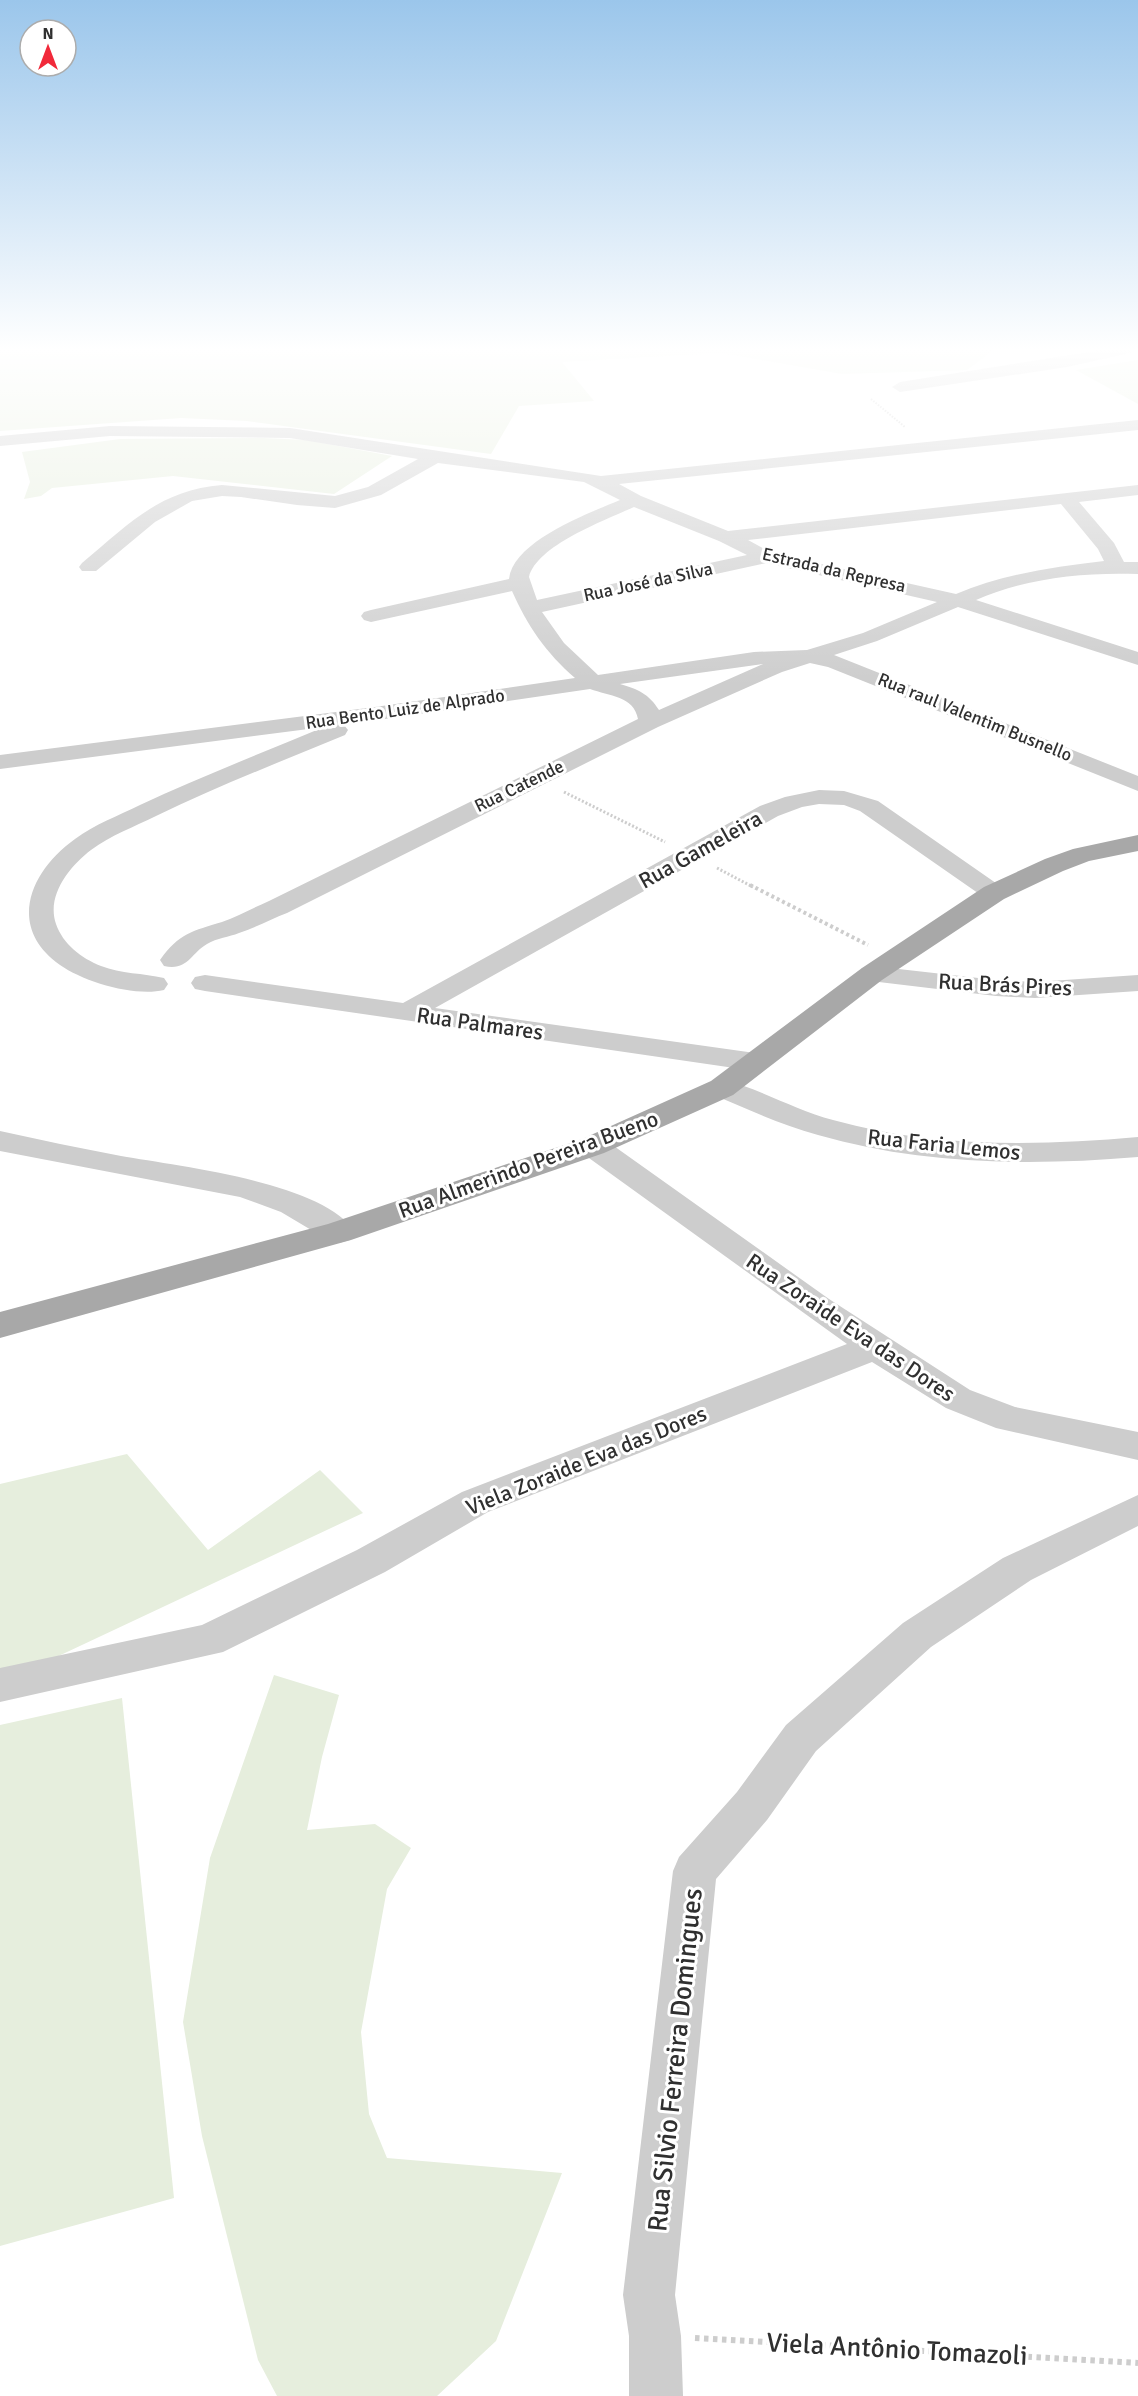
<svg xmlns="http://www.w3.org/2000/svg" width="1138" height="2396" font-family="Signika,sans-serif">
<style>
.green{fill:#e6eedd}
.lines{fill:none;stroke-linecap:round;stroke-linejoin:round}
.path-far3{stroke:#cdcdcd;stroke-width:2;stroke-dasharray:1.5 1.5;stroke-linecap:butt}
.path-far2{stroke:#cdcdcd;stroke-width:3;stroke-dasharray:2 2;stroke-linecap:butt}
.path-far1{stroke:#cdcdcd;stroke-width:4;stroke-dasharray:3 3;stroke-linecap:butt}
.path{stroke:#cdcdcd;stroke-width:6;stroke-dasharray:4.5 4.5;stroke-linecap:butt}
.minor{fill:#cdcdcd;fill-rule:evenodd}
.major{fill:#a8a8a8;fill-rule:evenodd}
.labels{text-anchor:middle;stroke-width:6;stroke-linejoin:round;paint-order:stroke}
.far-street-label{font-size:18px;fill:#303030;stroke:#fff}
.street-label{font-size:22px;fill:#303030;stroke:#fff}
.near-street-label{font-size:27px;fill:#303030;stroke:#fff}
</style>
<rect width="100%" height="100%" fill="#fff"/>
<g class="green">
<path d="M0 350H994L967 370 842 374 721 353 562 362 594 401 519 406 491 454 247 421 181 418 0 431Z"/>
<path d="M1138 360V404L1076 370Z"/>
<path d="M263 438 306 440 392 456 334 494 173 476 52 488 41 496 24 499 30 482 22 452 120 439Z"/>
<path d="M127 1454 208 1550 320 1470 363 1513 33 1668 0 1677V1484Z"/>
<path d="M274 1675 339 1695 322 1757 307 1830 375 1824 411 1848 387 1889 361 2032 369 2114 387 2158 562 2173 496 2341 437 2396H277L258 2360 202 2136 183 2022 210 1858Z"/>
<path d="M122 1698 174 2198 0 2246V1725Z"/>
</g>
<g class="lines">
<path class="path-far3" d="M871 399 905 427"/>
<g class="path-far2">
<path d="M564 792 665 842"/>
<path d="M717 868 753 887"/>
</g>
<path class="path-far1" d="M750 885 868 945"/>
<path class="path" d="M695 2338 1138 2363"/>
<g class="minor">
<path d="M1102 350H1132L1130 353 1067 367 900 392 892 387 900 382Z"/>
<path d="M1138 420V430L619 484 641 496 728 531 1138 485V495L1079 502 1114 543 1124 562H1138V574C1084 572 1026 578 976 600L1138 652V665L958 607 877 641 834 655 1138 776V791L828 667 810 663 782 672 658 727 287 913C271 919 255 928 239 933 229 937 217 938 207 944 190 954 188 971 164 966L160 960C179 933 193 931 222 922 238 916 253 908 269 901L638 719C634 696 609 696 590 689L344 725 348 730 345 735C282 761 218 786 156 816 134 827 111 835 91 850 70 866 46 895 56 924 63 944 81 958 101 966 121 974 143 973 164 978L168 984 164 990C135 997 84 982 60 965 6 927 30 871 75 839 95 824 118 816 140 805 200 777 262 753 324 727L0 769V755L375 707 575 678C546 653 527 625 512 591L371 622 364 620 361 616 364 612 371 610 509 579C513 541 589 513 620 500L584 482 438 463 381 495 335 508 297 505 241 497 222 496 192 501 155 522 96 571H82L79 567 82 563C128 525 159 490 222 485L335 496 368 487 418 459 290 438 110 436 0 446V436L110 426 290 428 601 476ZM1061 504 1098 549 1104 561C1054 567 1003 574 956 594L772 553 748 540ZM634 507 719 541 747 555 537 600 529 577C537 545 606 520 634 507ZM766 563 937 602 863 633 807 650 754 652 598 675 564 643 542 612ZM763 664 659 710C649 694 638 689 620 684Z"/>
<path d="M819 790 844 791 878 801 1003 888 1007 893 1003 898 994 901 985 898 860 811 844 805 819 804 802 807 778 816 435 1008 755 1053 765 1056 769 1062 765 1068 755 1071 205 991 195 989 191 983 195 977 205 975 403 1003 760 806 785 797Z"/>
<path d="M872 966 996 980 1035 982 1138 975V991L1035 998 996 996 862 980 858 974 862 968Z"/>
<path d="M722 1079C760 1089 795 1110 833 1120 932 1148 1037 1146 1138 1137V1157C1030 1166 922 1165 818 1135 781 1125 747 1109 712 1094L707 1088 712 1082Z"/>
<path d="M0 1131C40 1140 80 1148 121 1156 177 1166 324 1182 355 1232L350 1240 339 1243 328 1240 281 1212 240 1197 0 1151Z"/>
<path d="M593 1136 604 1139 829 1299 970 1390 1015 1407 1138 1432V1460L996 1428 946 1408 872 1362 488 1512 385 1572 223 1652 0 1702V1668L202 1625 357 1550 462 1492 847 1344 582 1153 578 1146 582 1139Z"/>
<path d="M1138 1495V1526L1031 1580 931 1647 816 1751 767 1820 716 1879 675 2295 681 2336 683 2396H629V2336L623 2295 673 1871 679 1857 737 1792 786 1725 903 1623 1003 1558Z"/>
</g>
<path class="major" d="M1138 835V851L1089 861 1063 871 1004 899 882 980 733 1095 604 1153 351 1240 0 1338V1312L328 1224 582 1139 711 1081 862 968 984 887 1045 859 1073 849Z"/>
</g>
<linearGradient id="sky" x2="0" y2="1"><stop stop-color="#9bc6eb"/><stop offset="0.51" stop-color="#fff"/><stop offset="1" stop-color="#fff" stop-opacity="0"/></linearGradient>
<rect width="1138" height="685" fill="url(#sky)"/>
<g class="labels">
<g class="far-street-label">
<text transform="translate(834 570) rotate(13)" y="6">Estrada da Represa</text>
<text transform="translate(648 582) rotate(-12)" y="6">Rua José da Silva</text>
<text transform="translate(405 709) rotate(-8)" y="6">Rua Bento Luiz de Alprado</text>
<text transform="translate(975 717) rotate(22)" y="6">Rua raul Valentim Busnello</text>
<text transform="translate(519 786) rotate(-26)" y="6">Rua Catende</text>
</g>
<g class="street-label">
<text transform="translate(700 849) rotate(-29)" y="8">Rua Gameleira</text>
<text transform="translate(1005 984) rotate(3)" y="8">Rua Brás Pires</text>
<text transform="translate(480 1023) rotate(8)" y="8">Rua Palmares</text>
<text transform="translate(944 1144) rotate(6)" y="8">Rua Faria Lemos</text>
<text transform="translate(528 1164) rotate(-20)" y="8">Rua Almerindo Pereira Bueno</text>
<text transform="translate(851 1327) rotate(34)" y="8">Rua Zoraide Eva das Dores</text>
<text transform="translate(586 1460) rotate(-22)" y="8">Viela Zoraide Eva das Dores</text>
</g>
<g class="near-street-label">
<text transform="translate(675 2060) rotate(-84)" y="9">Rua Silvio Ferreira Domingues</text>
<text transform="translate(897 2349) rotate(3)" y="9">Viela Antônio Tomazoli</text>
</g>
</g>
<g transform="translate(48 48)"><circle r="28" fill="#ffffff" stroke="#acacac" stroke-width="1.5"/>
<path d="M0-4.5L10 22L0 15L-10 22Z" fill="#f1293a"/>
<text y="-9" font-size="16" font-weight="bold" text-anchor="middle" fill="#303030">N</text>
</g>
</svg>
